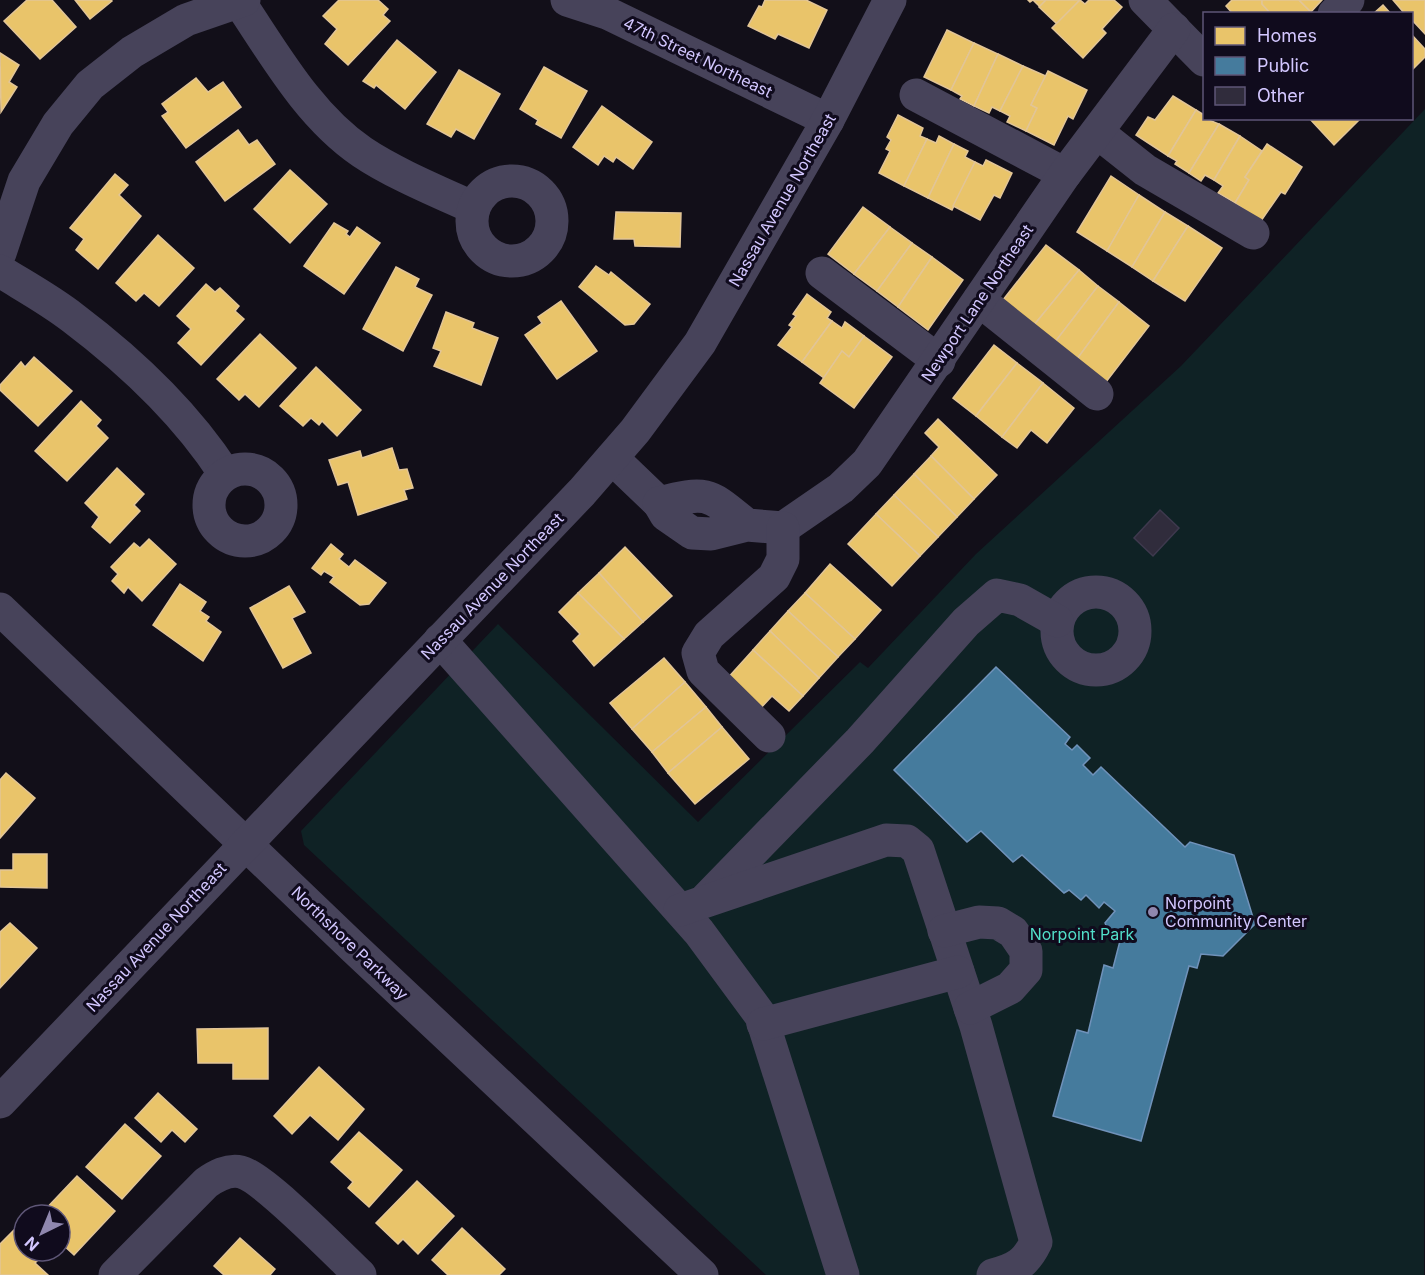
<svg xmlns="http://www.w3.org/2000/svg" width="1425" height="1275" font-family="Inter,sans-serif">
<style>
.green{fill:#0f2225}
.homes{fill:#e9c46a;stroke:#e2c597;stroke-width:1.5}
.public{fill:#457b9d;stroke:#7092ba;stroke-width:1.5}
.building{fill:#302c3c;stroke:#3e394e;stroke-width:1.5}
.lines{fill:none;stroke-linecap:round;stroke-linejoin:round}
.minor{stroke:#47435a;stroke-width:33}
.poi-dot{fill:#8f87ae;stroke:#100b1d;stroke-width:2}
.labels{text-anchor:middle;stroke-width:6;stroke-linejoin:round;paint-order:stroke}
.street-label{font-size:16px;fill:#d3c7ff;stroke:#100b1d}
.poi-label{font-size:16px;fill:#d3c7ff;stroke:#100b1d;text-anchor:start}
.park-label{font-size:16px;fill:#52dfca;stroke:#100b1d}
</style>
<rect width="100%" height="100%" fill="#120f19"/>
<path class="green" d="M1425 109 1424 1275H766L304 845 301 831 498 624 698 822 860 662 868 668 976 554 1181 366Z"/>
<g class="homes">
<path d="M27 0H52L76 27 40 59 4 21Z"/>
<path d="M75 0H111L112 1 90 19Z"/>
<path d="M339 0H378L388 9 383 15 390 21 348 65 325 44 337 29 323 16Z"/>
<path d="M765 0H806L827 10 809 48 778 34 775 39 748 26 759 6 762 7Z"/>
<path d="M1028 0H1046L1040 7 1033 0 1030 2Z"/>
<path d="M1046 0H1080L1057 24 1039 7Z"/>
<path d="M1080 0 1085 4 1089 0H1114L1122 7 1102 29 1106 33 1083 58 1052 28Z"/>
<path d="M1232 0H1262V4L1271 14H1233L1226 6Z"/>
<path d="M1262 0H1299L1311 12 1271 14 1262 4Z"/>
<path d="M1299 0H1322L1311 12Z"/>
<path d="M1393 0H1425V34L1412 20V14H1405Z"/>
<path d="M1383 5 1391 14H1373Z"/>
<path d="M947 30 974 43 951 90 924 77Z"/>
<path d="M1412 35 1425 49V57L1412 70Z"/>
<path d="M397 40 436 72 405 109 376 85 374 88 363 81Z"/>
<path d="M974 43 998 54 974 106 960 99 962 96 951 90Z"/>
<path d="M0 53 19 65 9 82 17 87 1 112Z"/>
<path d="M998 54 1023 66 1000 111 992 107 989 113 974 106Z"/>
<path d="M1023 66 1046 76 1031 105 1037 108 1026 131 1007 122 1010 116 1000 111Z"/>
<path d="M544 67 587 91 561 138 536 124 538 120 520 109Z"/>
<path d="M459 70 500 94 474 139 456 129 451 137 427 124Z"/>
<path d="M1048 71 1087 90 1073 119 1068 116 1054 145 1026 131 1037 108 1031 105Z"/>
<path d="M196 78 208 92 223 82 241 107 186 148 162 116 168 112 162 104Z"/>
<path d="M1173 96 1196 110 1168 156 1136 135 1148 117 1155 120Z"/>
<path d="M602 106 652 142 633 169 616 157 613 162 604 156 598 165 573 147Z"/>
<path d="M1196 110 1204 115V118L1219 124 1189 173 1175 164 1177 161 1168 156Z"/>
<path d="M898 115 923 128 920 136 927 139 904 186 879 173 890 151 886 149 891 140 887 137Z"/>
<path d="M1309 118H1361L1334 145Z"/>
<path d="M1219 124 1240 136 1214 180 1205 175 1201 181 1189 173Z"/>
<path d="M238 130 249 145 257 140 275 164 225 201 196 162Z"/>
<path d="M939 136 954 144 928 198 904 186 927 139 936 143Z"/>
<path d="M1240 136 1262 151 1245 177 1249 180 1235 203 1218 193 1223 186 1214 180Z"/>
<path d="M954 144 968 151 965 157 975 162 952 210 928 198Z"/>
<path d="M1267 144 1302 167 1285 194 1281 192 1261 221 1235 203 1249 180 1245 177Z"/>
<path d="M986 160 1012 173 1000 198 994 195 980 220 953 206 975 162 983 166Z"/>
<path d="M290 170 327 204 290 243 254 209Z"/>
<path d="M115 174 128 185 119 195 141 216 98 269 76 250 84 239 70 228Z"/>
<path d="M1111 176 1139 195 1107 251 1077 232Z"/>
<path d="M1139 195 1165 212 1132 267 1107 251Z"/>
<path d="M863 207 890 227 854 274 828 254Z"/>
<path d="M616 212 681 213 680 247 635 246 634 239H614Z"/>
<path d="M1165 212 1188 226 1153 281 1132 267Z"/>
<path d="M334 223 348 231 346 234 350 237 357 227 380 243 344 294 304 266Z"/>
<path d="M1188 226 1222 248 1185 301 1153 281Z"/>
<path d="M890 227 912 243 877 291 854 274Z"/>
<path d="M158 235 194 268 159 306 144 293 136 301 116 283Z"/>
<path d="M912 243 932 257 898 307 877 291Z"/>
<path d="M1046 245 1079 270 1034 325 1003 300Z"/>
<path d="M932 257 963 280 928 330 898 307Z"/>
<path d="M596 266 609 275 611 272 650 304 634 324 625 325 579 287Z"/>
<path d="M396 267 419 279 415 287 432 295 403 351 363 329Z"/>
<path d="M1079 270 1098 286 1055 342 1034 325Z"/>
<path d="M206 284 215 292 220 288 239 306 235 311 244 319 201 365 178 343 191 329 177 316Z"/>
<path d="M1098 286 1119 302 1077 359 1055 342Z"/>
<path d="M807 294 831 312 827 318 832 321 802 362 778 345 792 327 789 325 796 316 793 314Z"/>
<path d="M561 301 597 351 557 379 525 335 542 323 538 317Z"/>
<path d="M1119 302 1149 326 1106 382 1077 359Z"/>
<path d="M446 312 474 323 472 328 498 338 481 385 434 366 441 351 433 348Z"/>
<path d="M832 321 842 328 845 322 864 336 849 357 842 351 824 378 802 362Z"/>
<path d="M260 334 296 368 259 407 245 394 239 400 217 379Z"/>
<path d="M864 336 892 357 854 408 820 383 842 351 849 357Z"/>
<path d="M994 345 1017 363 976 416 953 398Z"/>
<path d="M34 357 72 391 38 426 0 390V385L21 362 25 367Z"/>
<path d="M1017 363 1043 383 1002 437 976 416Z"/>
<path d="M316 367 361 410 337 436 322 421 319 425 311 418 303 426 280 406Z"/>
<path d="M1043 383 1074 408 1047 443 1031 430 1017 448 1002 437Z"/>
<path d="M81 401 101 420 96 426 108 438 67 481 35 451Z"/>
<path d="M938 419 997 475 974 499 931 456 939 447 925 433Z"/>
<path d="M392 448 399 470 407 469 413 488 404 490 407 499 358 515 348 482 338 485 329 460 360 451 362 458Z"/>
<path d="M931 456 974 499 957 517 914 474Z"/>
<path d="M117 468 144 494 134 505 140 511 110 543 92 527 99 517 85 503Z"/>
<path d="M914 474 957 517 938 537 894 495Z"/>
<path d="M894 495 938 537 920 556 876 514Z"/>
<path d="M876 514 920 556 892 586 848 544Z"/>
<path d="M149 539 176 564 142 601 128 587 124 593 112 581 118 574 111 567 134 543 140 548Z"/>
<path d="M331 544 343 554 339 559 349 567 355 560 386 583 369 604 360 605 330 582 334 577 324 571 321 575 312 568Z"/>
<path d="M625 547 672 596 643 622 599 573Z"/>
<path d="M830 564 881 610 855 639 805 593Z"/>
<path d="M599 573 643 622 624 639 578 593Z"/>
<path d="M180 584 206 602 200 611 209 617 206 621 221 632 203 661 153 625Z"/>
<path d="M289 586 305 612 292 618 311 653 283 668 250 608Z"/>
<path d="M578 593 624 639 594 666 573 641 580 634 559 612Z"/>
<path d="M805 593 855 639 838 657 788 611Z"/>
<path d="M788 611 838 657 819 678 770 631Z"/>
<path d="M770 631 819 678 803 696 753 650Z"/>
<path d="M753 650 803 696 789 711 772 696 759 710 726 680Z"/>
<path d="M664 658 685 682 632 729 610 703Z"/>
<path d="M685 682 706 707 652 752 632 729Z"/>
<path d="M706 707 722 727 668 773 652 752Z"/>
<path d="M722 727 749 759 695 804 668 773Z"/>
<path d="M6 773 35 798 0 838V780Z"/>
<path d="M13 854H47V888L0 887V870H13Z"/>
<path d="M10 923 37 948 0 988V932Z"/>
<path d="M268 1028V1079H233V1063H198L197 1029Z"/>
<path d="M319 1067 364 1109 338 1140 310 1115 292 1134 274 1116Z"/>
<path d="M158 1093 197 1129 185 1142 172 1130 161 1142 135 1118Z"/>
<path d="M125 1124 161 1156 122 1199 86 1167Z"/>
<path d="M359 1132 402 1170 369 1207 348 1188 353 1182 331 1162Z"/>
<path d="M77 1176 115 1211 74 1255 60 1242V1215H40Z"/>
<path d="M417 1181 454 1216 418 1254 403 1239 398 1244 376 1223Z"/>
<path d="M22 1222 24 1251H47L35 1263 48 1275H0V1244Z"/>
<path d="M462 1228 505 1269 499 1275H448L432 1260Z"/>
<path d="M240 1238 275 1269 270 1275H224L214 1266Z"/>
</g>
<path class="public" d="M996 667 1070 737 1065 744 1072 750 1077 745 1090 758 1083 765 1093 775 1101 767 1185 847 1190 842 1234 855 1255 924 1223 956 1201 954 1197 968 1189 966 1141 1141 1053 1116 1077 1030 1088 1033 1104 965 1113 968 1121 937 1109 933 1105 923 1115 911 1104 902 1099 908 1086 895 1081 900 1069 890 1064 893 1022 855 1013 862 981 831 967 842 894 770Z"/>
<path class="building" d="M1160 510 1179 528 1153 556 1134 538Z"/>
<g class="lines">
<g class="minor">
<path d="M567 0 607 13 828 120"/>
<path d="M1145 0 1204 60"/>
<path d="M240 3C275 55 309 116 362 152 393 173 439 192 474 208"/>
<path d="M1334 14 1348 0"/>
<path d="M916 95 1065 174"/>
<path d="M1097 132 1145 170 1253 233"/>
<circle cx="512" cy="221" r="40"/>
<path d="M0 253 24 181 58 124 90 85 132 52 186 20 244 0"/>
<path d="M0 271C24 286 50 300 73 318 130 361 186 414 225 474"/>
<path d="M822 273 939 361"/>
<path d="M979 300 1097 394"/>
<path d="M612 458 659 503"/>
<circle cx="245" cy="505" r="36"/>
<path d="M747 525C709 494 709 490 659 503L666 515 692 533 711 534 747 525 783 528 841 488 867 463 1065 174 1174 29"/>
<circle cx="1096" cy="631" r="39"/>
<path d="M0 609 353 947 702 1275"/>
<path d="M440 640 699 932 761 1016 843 1275"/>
<path d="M769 736 703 671 698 653 709 635 774 577 783 559V528"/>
<path d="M707 898 860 741 966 622 997 595 1020 600 1057 621"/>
<path d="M680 910 886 840 907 841 918 850 976 1026 1036 1242C1026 1263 1016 1269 993 1275"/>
<path d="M944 931 979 922 998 923 1013 932 1026 951V970L1010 988 970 1008"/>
<path d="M763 1024 958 972"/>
<path d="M0 1102 582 492 635 431 700 343 828 120 890 0"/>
<path d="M115 1275 206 1183C216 1176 228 1169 241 1172 263 1177 339 1255 360 1275"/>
</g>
</g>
<circle class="poi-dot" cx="1153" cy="912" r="6"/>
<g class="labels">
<g class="street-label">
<text transform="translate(698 57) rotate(26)" y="6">47th Street Northeast</text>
<text transform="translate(782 200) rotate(-60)" y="6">Nassau Avenue Northeast</text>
<text transform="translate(977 303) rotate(-56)" y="6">Newport Lane Northeast</text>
<text transform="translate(492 586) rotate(-46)" y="6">Nassau Avenue Northeast</text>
<text transform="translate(156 937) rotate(-47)" y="6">Nassau Avenue Northeast</text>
<text transform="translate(350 943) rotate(44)" y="6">Northshore Parkway</text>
</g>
<g class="poi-label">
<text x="1165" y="909">Norpoint<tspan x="1165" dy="18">Community Center</tspan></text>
</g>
<g class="park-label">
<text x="1082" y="940">Norpoint Park</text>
</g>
</g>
<rect x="1203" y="12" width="210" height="108" fill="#100b1d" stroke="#5e5677" stroke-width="1.5"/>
<rect x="1215" y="27" width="30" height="18" fill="#e9c46a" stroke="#5e5677" stroke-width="1.5"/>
<text x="1257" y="42" font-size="18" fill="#d3c7ff">Homes</text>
<rect x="1215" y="57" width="30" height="18" fill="#457b9d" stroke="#5e5677" stroke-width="1.5"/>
<text x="1257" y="72" font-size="18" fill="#d3c7ff">Public</text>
<rect x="1215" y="87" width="30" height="18" fill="#302c3c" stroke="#5e5677" stroke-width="1.5"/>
<text x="1257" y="102" font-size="18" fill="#d3c7ff">Other</text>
<g transform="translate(42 1233) rotate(223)"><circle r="28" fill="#100b1d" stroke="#5e5677" stroke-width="1.5"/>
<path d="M0-4.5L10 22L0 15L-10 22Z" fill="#8f87ae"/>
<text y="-9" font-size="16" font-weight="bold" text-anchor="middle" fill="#d3c7ff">N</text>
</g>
</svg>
